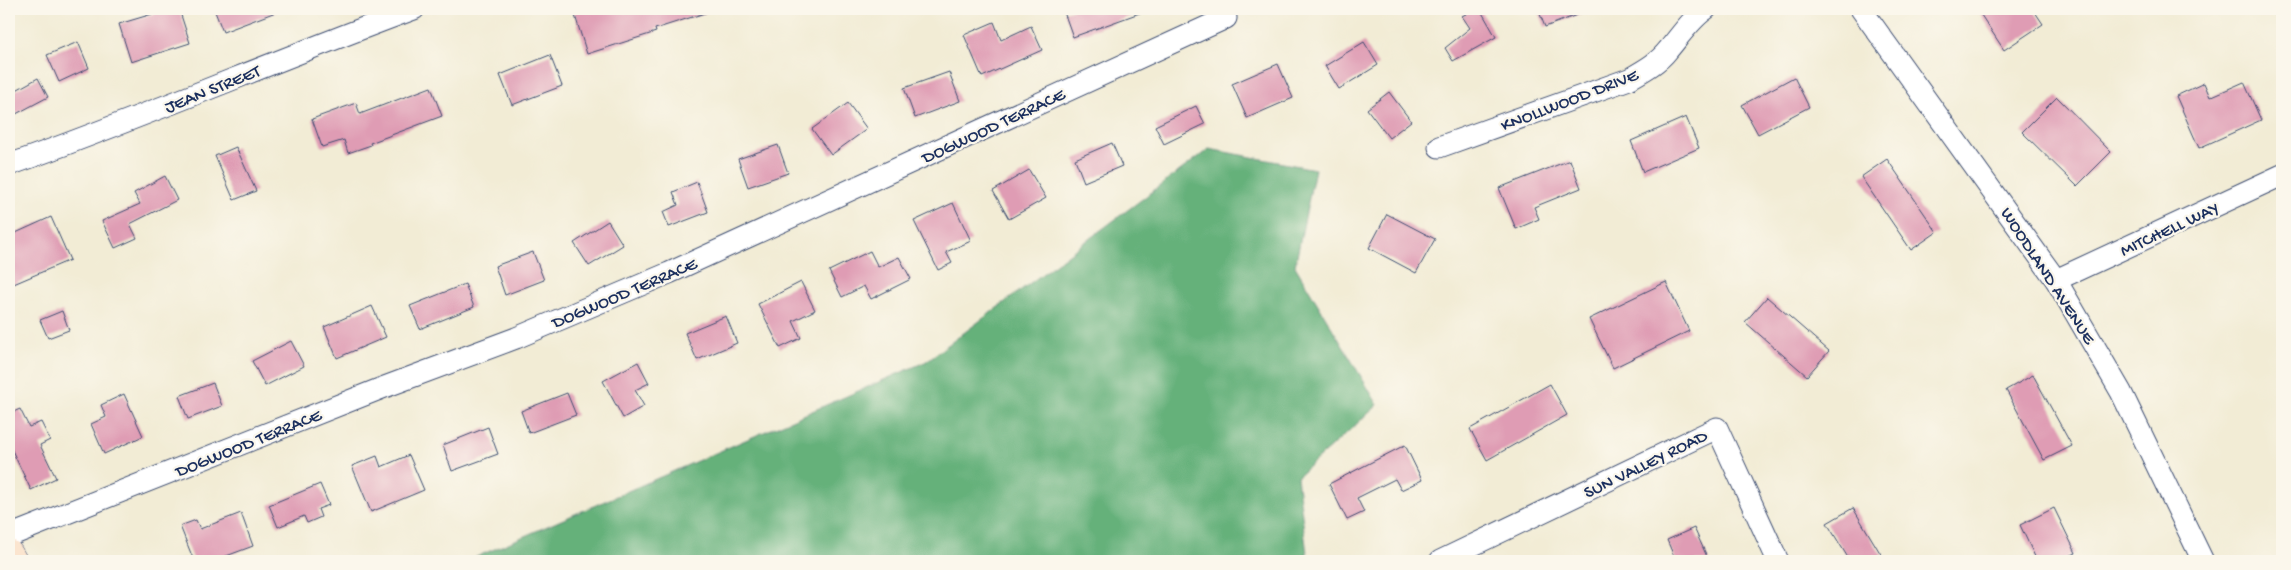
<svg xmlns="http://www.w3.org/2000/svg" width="2291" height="570" font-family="'Gochi Hand',sans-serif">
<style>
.forest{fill:#65b17a;stroke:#40706c}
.building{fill:#df9cb4}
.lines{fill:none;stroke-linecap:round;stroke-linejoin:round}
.minor-casing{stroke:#3b4b70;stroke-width:23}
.secondary-casing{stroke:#3b4b70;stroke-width:29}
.minor{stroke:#fff;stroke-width:21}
.secondary{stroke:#fbe5cf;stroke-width:28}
.labels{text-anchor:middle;stroke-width:4.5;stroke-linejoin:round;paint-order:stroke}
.street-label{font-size:18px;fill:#1b2f5e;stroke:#fbf7ec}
</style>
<rect width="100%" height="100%" fill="#fbf7ec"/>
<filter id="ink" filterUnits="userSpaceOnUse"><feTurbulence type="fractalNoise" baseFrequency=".02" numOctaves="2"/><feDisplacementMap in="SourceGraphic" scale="10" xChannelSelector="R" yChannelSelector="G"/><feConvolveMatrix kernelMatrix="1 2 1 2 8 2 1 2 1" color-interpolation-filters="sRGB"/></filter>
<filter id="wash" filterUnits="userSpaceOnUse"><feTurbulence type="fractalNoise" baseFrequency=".0096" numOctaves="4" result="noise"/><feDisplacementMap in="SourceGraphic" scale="20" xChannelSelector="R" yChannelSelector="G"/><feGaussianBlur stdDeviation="1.12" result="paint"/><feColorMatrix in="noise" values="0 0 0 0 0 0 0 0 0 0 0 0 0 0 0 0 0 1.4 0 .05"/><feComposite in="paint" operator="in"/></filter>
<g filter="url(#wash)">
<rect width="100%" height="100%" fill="#f2ecd5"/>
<path class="forest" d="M1209 149 1315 169 1295 266 1378 405 1297 477 1308 561H467L925 362Z"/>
<g id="blocks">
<g class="building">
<path d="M169 9H179L190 43 131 62 119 24Z"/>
<path d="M214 9H281V10L223 32Z"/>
<path d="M573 9H623L624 13 636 9H708V12L655 29 656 32 587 54Z"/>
<path d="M1074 9H1145V11L1073 37 1064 12Z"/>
<path d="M1475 9H1480L1496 37 1453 61 1445 48 1470 28 1462 16Z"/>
<path d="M1538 9H1590V10L1545 27Z"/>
<path d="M1977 9H2033L2043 24 2004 50Z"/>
<path d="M994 22 1001 40 1031 26 1042 50 982 77 964 35Z"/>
<path d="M78 42 89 68 59 82 47 55Z"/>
<path d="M1364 42 1378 65 1339 89 1325 66Z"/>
<path d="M550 55 562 86 512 105 500 75Z"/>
<path d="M1278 64 1293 98 1247 118 1232 84Z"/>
<path d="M949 72 960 101 915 118 904 88Z"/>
<path d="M1794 77 1809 107 1758 134 1742 105Z"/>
<path d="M38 78 48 97 16 114 9 99V94Z"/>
<path d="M2244 82 2261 120 2199 148 2176 96 2204 83 2210 97Z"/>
<path d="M431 87 442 116 370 143 371 145 348 153 344 140 322 147 312 119 356 103 360 114Z"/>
<path d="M1389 92 1411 121 1389 138 1367 109Z"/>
<path d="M2057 97 2111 152 2077 186 2022 132Z"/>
<path d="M848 103 867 129 831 155 812 129Z"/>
<path d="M1196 106 1205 124 1164 144 1155 126Z"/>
<path d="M1686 117 1699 148 1643 172 1631 141Z"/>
<path d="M1112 143 1122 166 1084 182 1075 159Z"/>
<path d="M778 145 788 173 748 187 738 159Z"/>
<path d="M236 147 256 191 234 200 215 156Z"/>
<path d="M1887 159 1937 232 1911 250 1861 177Z"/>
<path d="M1570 160 1581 188 1534 207 1539 219 1516 229 1499 188Z"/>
<path d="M1029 170 1046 198 1009 219 993 191Z"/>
<path d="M165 176 177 200 130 224 137 238 115 248 102 221 140 204 134 193Z"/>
<path d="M697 182 708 212 669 227 663 212 678 205 673 192Z"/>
<path d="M953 203 971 241 946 252 952 263 938 270 914 221Z"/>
<path d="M1387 214 1435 239 1416 273 1369 248Z"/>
<path d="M51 217 70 260 9 286V236Z"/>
<path d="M608 221 623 245 589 266 574 243Z"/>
<path d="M870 251 878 267 899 257 911 279 871 299 864 286 842 297 829 271Z"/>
<path d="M533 252 544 280 505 295 495 266Z"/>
<path d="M801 282 815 310 793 321 801 338 780 348 758 304Z"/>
<path d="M1666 282 1689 331 1613 368 1589 319Z"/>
<path d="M465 284 474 307 420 329 410 306Z"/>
<path d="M1767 297 1829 351 1807 376 1745 322Z"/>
<path d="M372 306 386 337 337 358 324 327Z"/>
<path d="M62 311 69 330 48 338 40 320Z"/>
<path d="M726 316 737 343 697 360 685 333Z"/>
<path d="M291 341 304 366 265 386 252 361Z"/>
<path d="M638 362 649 383 635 390 644 406 623 418 603 381Z"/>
<path d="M2033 375 2072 446 2044 460 2006 390Z"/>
<path d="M213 383 222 406 188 419 179 396Z"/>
<path d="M1550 384 1567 415 1487 460 1470 429Z"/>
<path d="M567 393 576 415 529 433 521 411Z"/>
<path d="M124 394 143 436 104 454 91 424 106 417 101 405Z"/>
<path d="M20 409 29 427 41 422 50 440 40 445 56 478 31 490 9 444V414Z"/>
<path d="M488 427 498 454 452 471 443 445Z"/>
<path d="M1405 445 1422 480 1401 490 1395 479 1357 498 1364 512 1347 520 1329 484Z"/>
<path d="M409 455 424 490 371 512 352 466 377 456 381 467Z"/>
<path d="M320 484 329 505 318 509 321 517 307 523 304 516 278 527 269 505Z"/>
<path d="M1853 508 1885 561H1850L1827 523Z"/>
<path d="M2054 508 2076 553 2059 561H2037L2020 525Z"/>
<path d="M241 513 253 546 213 561H194L180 526 196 520 200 529Z"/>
<path d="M1694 528 1709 561H1676L1667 540Z"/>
</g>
</g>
</g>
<g filter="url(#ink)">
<use href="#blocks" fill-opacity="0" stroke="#3b4b70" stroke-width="1"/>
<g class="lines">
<defs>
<g id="minor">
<path d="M1861 9 2056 280 2121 392 2203 561"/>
<path d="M1439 147 1629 79C1643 71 1658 63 1668 50 1680 36 1691 19 1706 9"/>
<path d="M9 165C145 117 278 59 414 9"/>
<path d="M2056 280 2282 175"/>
<path d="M9 536 382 388 516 338 669 273 1226 18"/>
<path d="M1440 561 1717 428 1778 561"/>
</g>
<path id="secondary" d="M9 554 13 561"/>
</defs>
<use href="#minor" class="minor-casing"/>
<use href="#secondary" class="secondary-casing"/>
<use href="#minor" class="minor"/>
<use href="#secondary" class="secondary"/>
</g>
</g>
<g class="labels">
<g class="street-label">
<text transform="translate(212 88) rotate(-22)" y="6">JEAN STREET</text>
<text transform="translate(1569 99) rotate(-21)" y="6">KNOLLWOOD DRIVE</text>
<text transform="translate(993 125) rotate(-25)" y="6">DOGWOOD TERRACE</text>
<text transform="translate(2169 228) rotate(-25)" y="6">MITCHELL WAY</text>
<text transform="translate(2049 275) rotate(57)" y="6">WOODLAND AVENUE</text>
<text transform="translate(624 292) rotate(-23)" y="6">DOGWOOD TERRACE</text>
<text transform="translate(248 442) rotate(-22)" y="6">DOGWOOD TERRACE</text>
<text transform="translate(1645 463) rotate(-26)" y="6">SUN VALLEY ROAD</text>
</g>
</g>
<rect width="2291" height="570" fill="none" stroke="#fbf7ec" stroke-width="30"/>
</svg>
